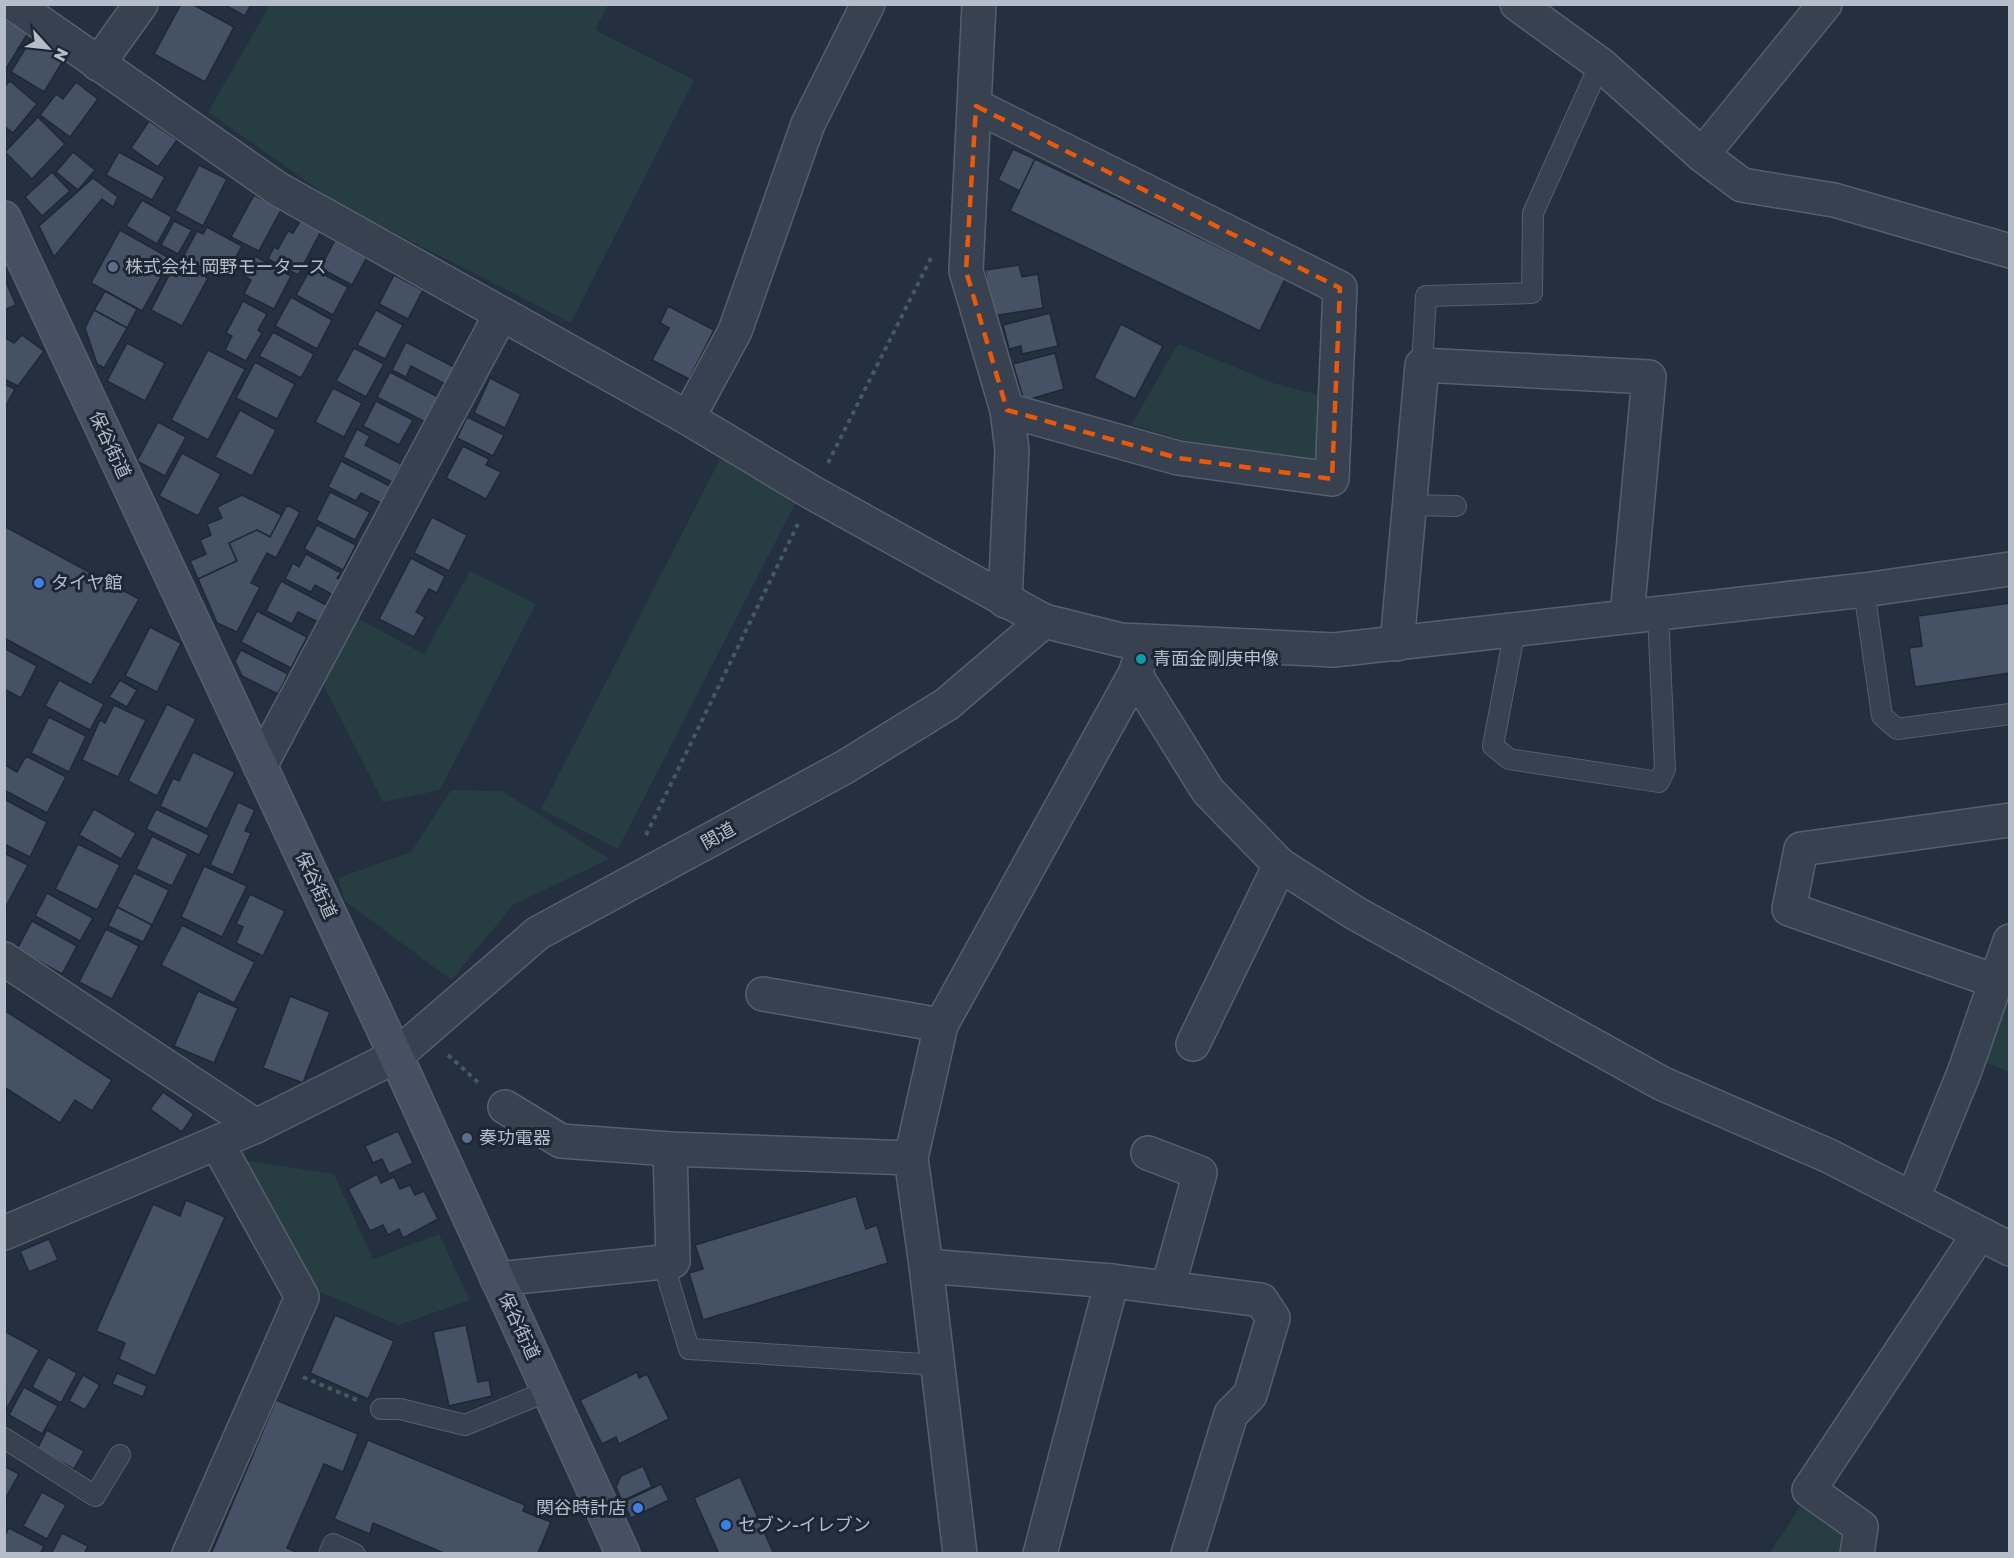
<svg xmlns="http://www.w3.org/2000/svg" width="2014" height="1558" font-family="'Golos Text','Noto Sans JP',sans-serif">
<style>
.green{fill:#263d41}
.building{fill:#455164;stroke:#1f2837;stroke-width:1.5}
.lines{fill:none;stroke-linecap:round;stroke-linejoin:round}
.service-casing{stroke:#565f6d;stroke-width:22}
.minor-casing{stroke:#565f6d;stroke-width:36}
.secondary-casing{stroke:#565f6d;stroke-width:36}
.path{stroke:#445a5e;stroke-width:4;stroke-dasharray:4.5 4.5;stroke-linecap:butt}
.service{stroke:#38414f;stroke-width:20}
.minor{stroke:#38414f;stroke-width:33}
.secondary{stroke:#465063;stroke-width:33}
.marked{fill:none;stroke:#e8590c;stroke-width:4.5;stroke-dasharray:12 8;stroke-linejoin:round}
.service-dot{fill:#5c6f8a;stroke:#1d2635;stroke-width:2}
.shop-dot{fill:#3f7fe0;stroke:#1d2635;stroke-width:2}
.culture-dot{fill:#0f9aa8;stroke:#1d2635;stroke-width:2}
.labels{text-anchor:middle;stroke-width:6;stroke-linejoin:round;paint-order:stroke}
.poi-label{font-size:18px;fill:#b5bcca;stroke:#1d2635;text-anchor:start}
.street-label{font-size:18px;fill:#b5bcca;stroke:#1d2635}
</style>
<rect width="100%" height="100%" fill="#242f40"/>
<g class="green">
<path d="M270 5H608L595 30 694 80 571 323 340 205 208 112Z"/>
<path d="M1178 344 1276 384 1328 397V463L1187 441 1131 425Z"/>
<path d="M720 459 798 498 618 849 541 809Z"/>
<path d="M470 571 536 604 440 790 383 802 323 684 357 618 424 654Z"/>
<path d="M451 790 502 791 609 859 513 905 451 980 345 901 338 878 411 852Z"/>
<path d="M2009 988V1072L1985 1062Z"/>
<path d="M242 1160 334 1174 373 1259 439 1234 470 1300 399 1325 317 1291 306 1280Z"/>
<path d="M1801 1506 1842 1533 1844 1551 1842 1553 1769 1554Z"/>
</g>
<g class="building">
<path d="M181 4H192L234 27 205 82 154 54Z"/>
<path d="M223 4H251L245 16Z"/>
<path d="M4 12 31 28 4 72Z"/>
<path d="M36 31 69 51 44 92 11 72Z"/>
<path d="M10 81 37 104 13 133 4 126V87Z"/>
<path d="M76 82 98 99 70 137 40 115 56 94 63 99Z"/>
<path d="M38 117 65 144 32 179 5 152Z"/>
<path d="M149 121 177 140 158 167 131 148Z"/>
<path d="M1013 149 1035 159 1020 191 998 180Z"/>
<path d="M73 152 95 170 78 190 56 172Z"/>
<path d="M119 152 165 177 152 200 106 175Z"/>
<path d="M1035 159 1285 279 1260 331 1010 211Z"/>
<path d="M199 165 227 179 203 226 175 211Z"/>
<path d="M52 172 70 191 42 216 25 197Z"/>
<path d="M93 178 118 197 113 207 102 199 54 257 39 226Z"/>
<path d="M254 195 281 210 259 251 231 237Z"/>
<path d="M142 200 172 217 157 244 126 226Z"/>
<path d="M301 220 321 231 298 275 268 259 274 247 278 249 288 231 293 233Z"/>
<path d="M174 221 192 230 178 254 161 245Z"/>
<path d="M207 227 242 246 226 275 216 270 214 274 183 257 197 231 203 234Z"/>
<path d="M120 230 171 259 142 311 91 283Z"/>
<path d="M335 240 367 257 352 285 320 268Z"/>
<path d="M255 256 291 276 274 309 244 294 251 280 244 276Z"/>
<path d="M176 262 208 278 182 326 151 310Z"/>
<path d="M1019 265 1022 277 1038 274 1043 308 992 316 985 270Z"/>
<path d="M311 268 348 287 333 315 296 295Z"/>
<path d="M394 275 423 290 408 319 379 304Z"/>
<path d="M4 277 16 305 4 310Z"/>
<path d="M105 291 137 309 127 328 94 310Z"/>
<path d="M291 297 332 320 317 349 275 326Z"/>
<path d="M243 301 267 314 258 330 262 333 246 361 225 350 232 336 226 333Z"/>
<path d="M668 306 714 330 689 379 652 360 669 328 660 323Z"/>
<path d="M94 310 127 328 104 368 97 364 85 328Z"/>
<path d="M376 310 403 325 385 359 357 345Z"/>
<path d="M1050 313 1058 346 1022 354 1021 346 1009 349 1003 325Z"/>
<path d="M1121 324 1163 346 1135 399 1094 378Z"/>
<path d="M273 332 314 354 301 378 259 356Z"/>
<path d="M22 335 44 351 18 386 4 379V337L14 343Z"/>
<path d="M406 342 456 368 447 385 411 366 406 377 392 370Z"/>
<path d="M127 343 165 363 145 401 107 381Z"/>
<path d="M354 348 384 364 366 397 336 381Z"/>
<path d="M208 350 245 369 208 440 171 420Z"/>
<path d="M1055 353 1064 389 1024 401 1013 364Z"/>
<path d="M255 362 295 384 277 419 236 398Z"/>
<path d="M390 372 440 398 427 423 377 397Z"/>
<path d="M490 378 521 394 505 428 474 413Z"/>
<path d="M4 384 15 389 4 409Z"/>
<path d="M333 388 362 403 344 437 315 422Z"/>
<path d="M376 401 413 420 399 445 363 426Z"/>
<path d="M240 410 276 430 252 476 215 457Z"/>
<path d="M467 417 504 435 493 456 457 438Z"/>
<path d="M158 422 186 437 165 476 137 461Z"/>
<path d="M357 429 370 436 365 445 401 464 392 482 343 457Z"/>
<path d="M463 446 489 459 486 465 501 472 486 499 446 478Z"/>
<path d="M182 453 221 474 198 516 159 496Z"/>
<path d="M341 461 390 486 381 503 361 493 356 501 328 487Z"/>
<path d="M330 492 370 512 355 540 316 520Z"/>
<path d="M242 495 282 515 270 537 257 530 229 543 237 561 198 579 190 561 206 554 200 540 211 535 207 524 222 518 217 507Z"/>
<path d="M287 505 300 512 276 558 267 553 251 583 260 587 237 632 217 623 198 579 237 561 229 543 257 530 270 537Z"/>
<path d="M432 517 467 535 449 571 414 553Z"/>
<path d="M317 525 356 545 343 570 304 549Z"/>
<path d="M4 526 139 599 91 685 4 638Z"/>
<path d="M306 554 341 573 337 578 341 580 333 595 315 585 311 592 285 579 293 563 299 567Z"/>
<path d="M411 558 445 576 437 593 429 589 416 612 425 617 414 637 379 619Z"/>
<path d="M281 581 328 606 320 623 298 612 292 624 266 611Z"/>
<path d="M2010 603V673L1915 687 1909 648 1922 646 1918 616Z"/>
<path d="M257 611 307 637 291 668 241 642Z"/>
<path d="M150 627 181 643 157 692 125 676Z"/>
<path d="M4 648 37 666 21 698 4 689Z"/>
<path d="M241 650 288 674 278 694 242 676 235 661Z"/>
<path d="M59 680 104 704 90 730 45 706Z"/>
<path d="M120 680 137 690 127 707 109 697Z"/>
<path d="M167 704 196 719 157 796 128 781Z"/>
<path d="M114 705 146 720 118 777 82 760 100 720 105 723Z"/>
<path d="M49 717 86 736 69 772 31 753Z"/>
<path d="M193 752 235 772 207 829 160 806 173 778 179 781Z"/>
<path d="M26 756 66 777 47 813 4 790 5 765 17 772Z"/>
<path d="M4 799 47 822 30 857 4 844Z"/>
<path d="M238 802 255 810 245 831 251 833 233 875 210 865Z"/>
<path d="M94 809 136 833 121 859 79 835Z"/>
<path d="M156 809 209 835 199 855 146 829Z"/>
<path d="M152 836 188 854 172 886 136 869Z"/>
<path d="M78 844 120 865 97 910 55 889Z"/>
<path d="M4 853 28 865 4 910Z"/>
<path d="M204 866 247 886 222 937 181 917Z"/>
<path d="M134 873 169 890 152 925 117 907Z"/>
<path d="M47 893 93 918 80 941 35 916Z"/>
<path d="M250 894 285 911 263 956 236 943 243 927 236 924Z"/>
<path d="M117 907 152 925 143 942 108 926Z"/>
<path d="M32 921 77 946 62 974 17 949Z"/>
<path d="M182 925 255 962 234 1003 161 965Z"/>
<path d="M106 929 139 946 112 999 79 982Z"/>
<path d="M198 991 238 1008 214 1063 174 1046Z"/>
<path d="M290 996 330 1012 303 1083 263 1068Z"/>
<path d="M4 1010 112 1080 92 1111 75 1100 60 1123 4 1087Z"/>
<path d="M163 1092 194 1114 182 1132 150 1109Z"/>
<path d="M398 1131 413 1163 389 1174 382 1159 373 1163 365 1146Z"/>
<path d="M377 1174 381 1183 394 1177 400 1189 410 1185 415 1195 424 1191 438 1219 403 1238 399 1229 388 1235 383 1225 370 1231 348 1189Z"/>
<path d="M856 1196 866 1229 877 1225 888 1263 703 1320 689 1273 703 1269 695 1245Z"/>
<path d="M186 1200 225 1217 155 1376 119 1359 125 1343 96 1331 153 1204 180 1216Z"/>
<path d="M49 1239 58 1260 29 1272 20 1251Z"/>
<path d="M335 1315 394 1341 368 1399 310 1373Z"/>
<path d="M466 1325 478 1382 489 1380 492 1396 449 1406 433 1332Z"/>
<path d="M6 1332 39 1350 6 1410 4 1335Z"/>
<path d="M48 1357 77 1373 61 1403 32 1387Z"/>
<path d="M637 1372 639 1378 647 1374 669 1419 619 1444 616 1437 602 1444 580 1400Z"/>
<path d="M117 1373 147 1386 143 1397 112 1384Z"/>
<path d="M83 1375 100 1385 85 1410 69 1401Z"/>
<path d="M24 1387 58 1406 42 1434 9 1415Z"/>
<path d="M276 1400 358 1434 343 1472 324 1464 287 1548 301 1554H211Z"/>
<path d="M47 1430 84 1451 74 1469 37 1449Z"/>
<path d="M368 1440 525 1505 523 1511 551 1522 538 1553 540 1554H446L373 1523 370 1534 334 1519Z"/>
<path d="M4 1466 19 1474 4 1501Z"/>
<path d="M643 1466 652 1487 622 1501 616 1487 621 1476Z"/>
<path d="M740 1477 773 1552 769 1554H719L694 1498Z"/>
<path d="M661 1484 669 1500 631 1518 623 1502Z"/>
<path d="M42 1492 66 1505 47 1539 23 1526Z"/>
<path d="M9 1528 44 1546 40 1554H4V1537Z"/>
<path d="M62 1533 88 1546 84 1554H51Z"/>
</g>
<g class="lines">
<defs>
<g id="service">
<path d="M1422 365 1426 296 1532 293 1533 213 1600 64"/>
<path d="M1410 505 1456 506"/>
<path d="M1864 590 1882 716 1897 729 2010 714"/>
<path d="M1515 629 1493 746 1509 759 1659 782 1665 769 1658 613"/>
<path d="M663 1262 689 1349 938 1365"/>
<path d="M381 1409H400L465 1425 548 1391"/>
<path d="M4 1438 95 1496 120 1455"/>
<path d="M329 1554 333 1544 355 1554"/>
</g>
<g id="minor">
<path d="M14 4 278 189 688 418 813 493 1044 621 1121 640 1334 650 1864 590 2010 569"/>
<path d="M979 4 966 271 1007 410 1012 450 1005 601"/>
<path d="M1517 4 1600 64 1702 155 1742 185 1834 200 2010 251"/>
<path d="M98 64 141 4"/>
<path d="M976 106 1340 288 1332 479 1178 458 1007 410"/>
<path d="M1702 155 1825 4"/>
<path d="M688 418 735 331 808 124 868 4"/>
<path d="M1397 644 1422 365 1649 377 1627 616"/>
<path d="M1135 674 1208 791 1280 865 1355 913 1661 1083 1829 1156 2010 1249"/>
<path d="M260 766 501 314"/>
<path d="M4 959 256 1126"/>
<path d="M1995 981 1789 909 1801 849 2010 820"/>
<path d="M763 994 941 1025"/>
<path d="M1193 1044 1280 865"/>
<path d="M505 1107 561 1141 670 1149"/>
<path d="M1148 1153 1200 1173 1168 1287"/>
<path d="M1913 1198 1964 1073 2010 941"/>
<path d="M4 1233 256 1126 396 1056 538 933 845 767 947 704 1044 621"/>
<path d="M926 1266 1112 1281 1261 1300 1273 1318 1250 1395 1231 1414 1188 1554"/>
<path d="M497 1279 673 1261 670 1149 911 1158"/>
<path d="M189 1554 302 1297 217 1143"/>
<path d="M960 1554 926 1266 911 1158 941 1025 1135 674 1141 656"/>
<path d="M1040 1554 1112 1281"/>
<path d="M1857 1554 1861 1527 1809 1490 1979 1234"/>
</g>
<path id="secondary" d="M4 218 396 1056 623 1554"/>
</defs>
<use href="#service" class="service-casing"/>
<use href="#minor" class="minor-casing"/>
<use href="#secondary" class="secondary-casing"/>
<g class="path">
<path d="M828 463 931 258"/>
<path d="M646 835 798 524"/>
<path d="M448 1055 480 1084"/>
<path d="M303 1377 357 1400"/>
</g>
<use href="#service" class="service"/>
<use href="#minor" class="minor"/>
<use href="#secondary" class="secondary"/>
</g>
<path class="marked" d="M976 106 1340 288 1332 479 1178 458 1007 410 966 271Z"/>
<g class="service-dot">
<circle cx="113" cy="267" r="6"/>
<circle cx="467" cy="1138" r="6"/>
</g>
<g class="shop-dot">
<circle cx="39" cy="583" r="6"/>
<circle cx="638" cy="1508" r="6"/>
<circle cx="726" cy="1525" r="6"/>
</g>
<circle class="culture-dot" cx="1141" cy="659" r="6"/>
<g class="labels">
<g class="poi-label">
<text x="125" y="273">株式会社 岡野モータース</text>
<text x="51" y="589">タイヤ館</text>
<text x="1153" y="665">青面金剛庚申像</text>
<text x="479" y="1144">奏功電器</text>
<text x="626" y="1514" text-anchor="end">関谷時計店</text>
<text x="738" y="1531">セブン-イレブン</text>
</g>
<g class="street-label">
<text transform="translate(110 445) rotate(65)" y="6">保谷街道</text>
<text transform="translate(718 836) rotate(-29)" y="6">関道</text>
<text transform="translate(316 885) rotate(65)" y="6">保谷街道</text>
<text transform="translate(519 1326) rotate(65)" y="6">保谷街道</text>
</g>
</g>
<rect width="2014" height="1558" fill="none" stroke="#b5bcca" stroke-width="12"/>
<g transform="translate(48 48) rotate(117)" stroke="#1d2635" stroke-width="4.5" paint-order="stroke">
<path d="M0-4.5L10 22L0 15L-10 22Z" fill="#b5bcca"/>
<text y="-9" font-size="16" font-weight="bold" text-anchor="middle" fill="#b5bcca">N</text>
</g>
</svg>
